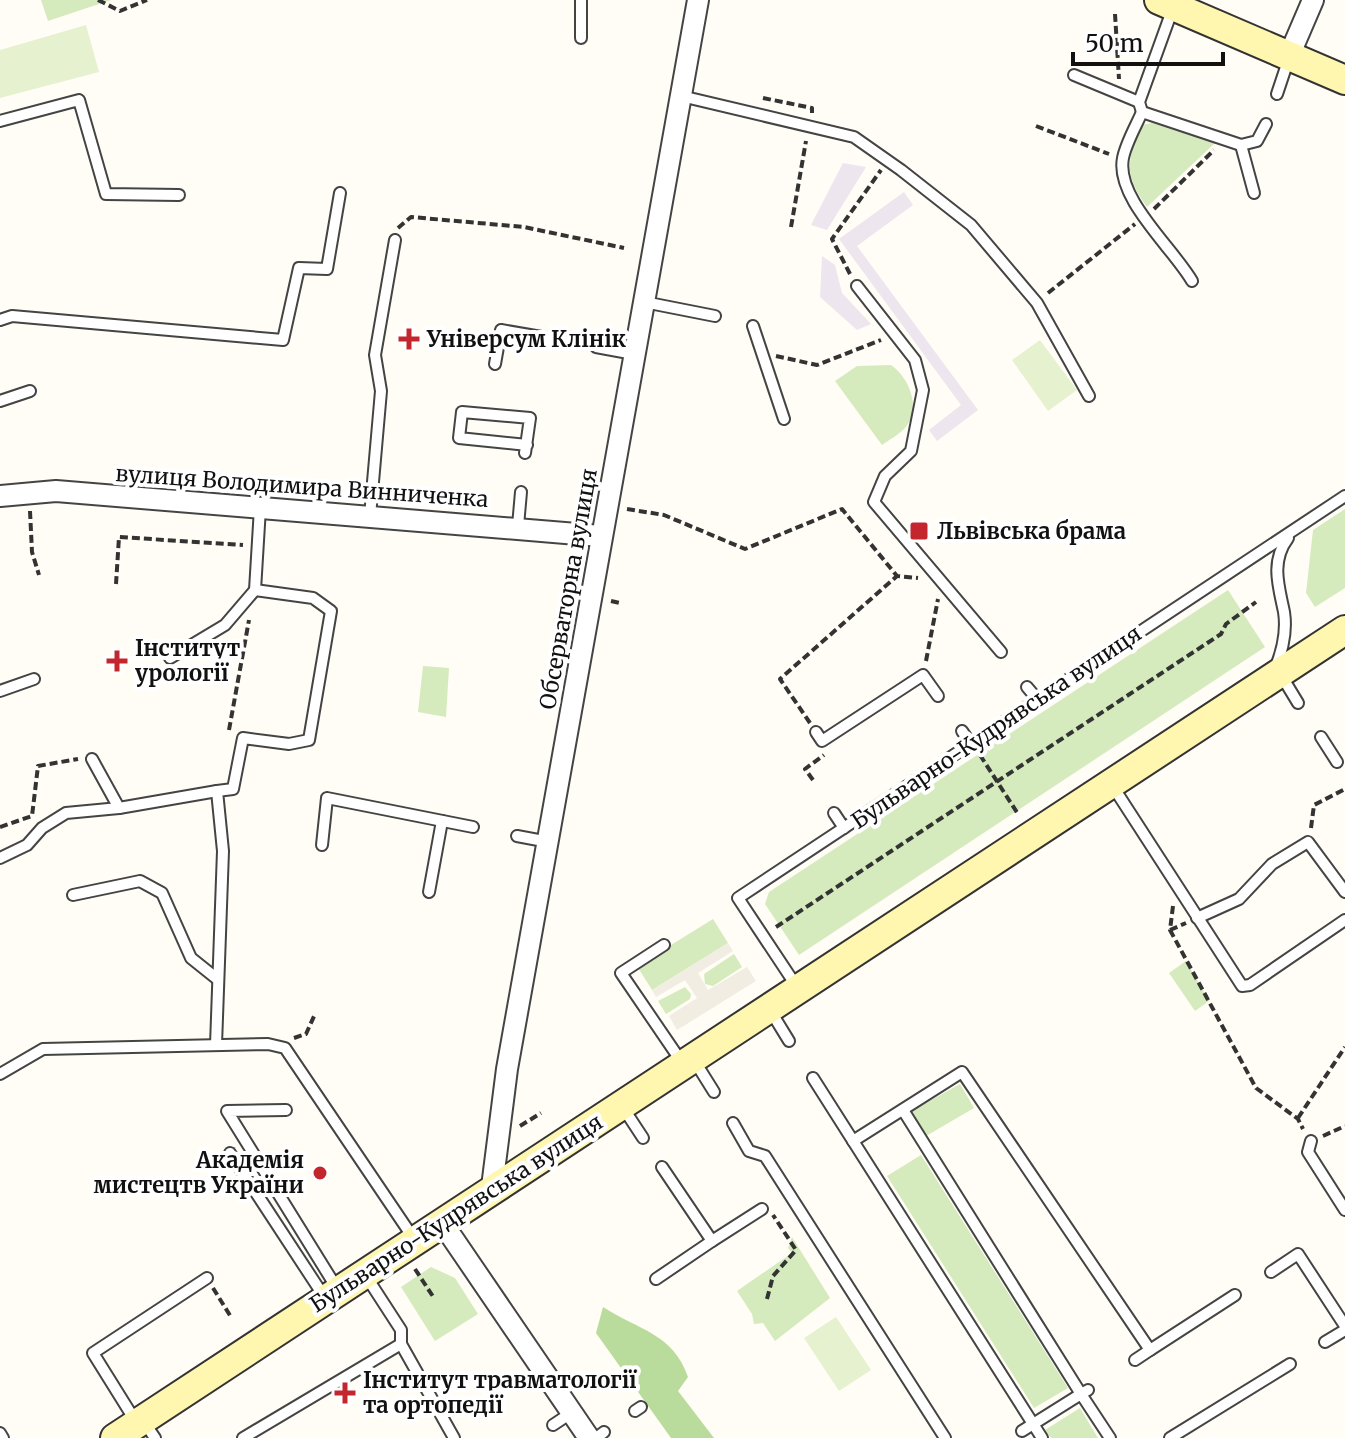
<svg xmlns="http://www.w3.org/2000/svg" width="1345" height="1438" font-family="Merriweather,serif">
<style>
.industrial{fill:#eee6ef}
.green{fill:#d5ebbd}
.forest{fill:#b9dc9c}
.pitch{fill:#e6f2cf}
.plaza{fill:#f1ede2}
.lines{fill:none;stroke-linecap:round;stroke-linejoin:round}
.lane-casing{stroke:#444;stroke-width:14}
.street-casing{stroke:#444;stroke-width:24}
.secondary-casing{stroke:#333;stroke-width:32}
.path{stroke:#333;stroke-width:4;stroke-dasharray:8 4;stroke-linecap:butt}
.lane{stroke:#fff;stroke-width:10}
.street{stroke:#fff;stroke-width:20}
.secondary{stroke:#fff6b0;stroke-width:28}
.poi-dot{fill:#c4262e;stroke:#fff;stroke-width:3}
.labels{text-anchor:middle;stroke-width:8;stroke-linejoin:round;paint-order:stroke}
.poi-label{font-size:22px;font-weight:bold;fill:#111;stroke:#fff;text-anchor:start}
.street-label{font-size:22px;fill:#111;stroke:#fff}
</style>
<rect width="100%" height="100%" fill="#fffdf5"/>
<g class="industrial">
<path d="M843 163 866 167 827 230 811 225Z"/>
<path d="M904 192 913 205 857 246 978 410 937 441 929 430 961 405 839 239Z"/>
<path d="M822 256 835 265 842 293 871 324 857 330 820 297Z"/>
</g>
<g class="green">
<path d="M41 0H111L48 21Z"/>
<path d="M1152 123 1215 143 1147 207C1123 174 1127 160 1142 125Z"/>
<path d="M891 365C909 377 923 410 904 429 898 435 889 440 882 445L835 381 857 366Z"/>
<path d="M1345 509V588L1315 607 1306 593 1313 530Z"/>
<path d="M1228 590 1265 647 799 955 765 904 769 892Z"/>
<path d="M423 666 449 668 446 717 418 712Z"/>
<path d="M713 919 728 943 652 990 637 966Z"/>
<path d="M734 954 742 967 713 986 705 984 704 974Z"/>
<path d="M1186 961 1209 1001 1195 1011 1169 973Z"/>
<path d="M685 987 691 994 690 999 666 1014 658 1001Z"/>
<path d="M960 1084 974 1108 926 1136 912 1111Z"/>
<path d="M921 1155 1068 1388 1034 1408 887 1176Z"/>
<path d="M792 1237 830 1298 775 1341 763 1323 754 1324 752 1314 737 1291 792 1253 788 1248Z"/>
<path d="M431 1267 455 1278 478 1314 435 1341 401 1287Z"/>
<path d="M1080 1408 1098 1438H1051L1045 1430Z"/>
</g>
<path class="forest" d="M603 1307C638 1330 673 1333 688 1377L678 1391 714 1438H671L596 1333Z"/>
<g class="pitch">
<path d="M86 25 99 72 0 98V50Z"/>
<path d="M1040 340 1077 390 1048 411 1012 360Z"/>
<path d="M836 1317 871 1370 839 1391 804 1338Z"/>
</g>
<path class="plaza" d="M728 943 733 951 698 973 708 990 747 967 756 981 677 1030 669 1016 697 998 685 980 656 997 652 990Z"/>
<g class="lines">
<defs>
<g id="lane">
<path d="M581 0V38"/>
<path d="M1074 75 1139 102"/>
<path d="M1277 94 1289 58"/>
<path d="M681 96 854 137 901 170 971 225 1037 303 1089 396"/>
<path d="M1142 112 1139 102 1173 8"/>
<path d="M0 121 79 100 106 194 179 195"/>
<path d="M1241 145 1254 193"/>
<path d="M1192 281C1173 248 1115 198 1123 158 1126 143 1136 126 1142 112L1241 145 1257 141 1266 124"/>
<path d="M857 286 915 360 923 390 911 451 885 476 874 502 1001 652"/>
<path d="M644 302 715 316"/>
<path d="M0 320 12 316 283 340 299 268 327 269 340 193"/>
<path d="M753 326 784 419"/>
<path d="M596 347 634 354"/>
<path d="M495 364 501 330 553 339"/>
<path d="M0 401 30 391"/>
<path d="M525 453 530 418 462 412 459 438 527 445"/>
<path d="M370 516 381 391 375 355 395 240"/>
<path d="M518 526 521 492"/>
<path d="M170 658 225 625 255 590 260 508"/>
<path d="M1275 669C1282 652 1287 631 1284 612 1279 587 1270 562 1288 538"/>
<path d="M1281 675 1298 703"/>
<path d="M1027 687 1038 700"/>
<path d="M0 691 34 679"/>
<path d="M962 731 971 744"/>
<path d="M816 732 822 741 923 675 938 696"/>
<path d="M1321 737 1337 762"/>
<path d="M92 759 119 808 217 791"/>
<path d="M1112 785 1242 986 1250 985 1345 920"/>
<path d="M834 813 844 828"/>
<path d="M517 836 549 842"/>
<path d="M322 845 327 798 473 827"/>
<path d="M0 858 27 845 42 828 66 813 119 808"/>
<path d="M429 892 442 821"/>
<path d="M73 895 140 881 162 893 191 958 216 978"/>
<path d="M1197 918 1239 899 1272 864 1308 842 1345 892"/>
<path d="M664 945 621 973 683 1064"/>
<path d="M797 987 738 898 1345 496"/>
<path d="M770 1010 789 1041"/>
<path d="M216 1045 223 851 217 791 233 789 243 738 289 744 309 740 331 611 313 598 255 590"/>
<path d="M694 1060 714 1092"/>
<path d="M0 1074 43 1049 268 1044 285 1048 414 1239"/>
<path d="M813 1078 1042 1438"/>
<path d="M622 1106 643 1138"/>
<path d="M286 1110 227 1111 338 1290"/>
<path d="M903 1110 1081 1394 1088 1390"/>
<path d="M733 1123 749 1151 765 1156 945 1438"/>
<path d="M853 1141 962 1072 1150 1350 1235 1295"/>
<path d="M1311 1141 1308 1152 1345 1210"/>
<path d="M230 1153 325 1298"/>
<path d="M662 1167 712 1241 762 1209"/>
<path d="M1271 1272 1298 1254 1345 1326"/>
<path d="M366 1276 401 1330V1344L454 1438"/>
<path d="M656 1279 712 1241"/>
<path d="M1325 1342 1345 1330"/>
<path d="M1135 1360 1150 1350"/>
<path d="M635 1411 641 1407"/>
<path d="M136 1422 93 1353 207 1278"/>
<path d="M144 1422 155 1438"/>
<path d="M553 1425 571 1413"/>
<path d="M1022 1431 1081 1394 1110 1438"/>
<path d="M0 1433 3 1438"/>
<path d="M243 1438 401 1344"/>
<path d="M596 1438 604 1432"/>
<path d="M1170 1438 1290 1364"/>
</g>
<g id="street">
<path d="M1289 56 1313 0"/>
<path d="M0 496 56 491 601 536"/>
<path d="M492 1187 507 1069 698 0"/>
<path d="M441 1221 589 1438"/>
</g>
<g id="secondary">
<path d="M1159 0 1345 80"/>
<path d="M115 1438 1345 630"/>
</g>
</defs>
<use href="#lane" class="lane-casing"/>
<use href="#street" class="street-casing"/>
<use href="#secondary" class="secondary-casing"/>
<g class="path">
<path d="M98 0 120 11 147 0"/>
<path d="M1115 14 1119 79"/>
<path d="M763 98 812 108V113"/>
<path d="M1036 126 1109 154"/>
<path d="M1154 209 1214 150"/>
<path d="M791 227 806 141"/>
<path d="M398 228 411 217 524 227 624 248"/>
<path d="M850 274 832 239 881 170"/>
<path d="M1048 293 1135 224"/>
<path d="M776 356 817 365 881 340"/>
<path d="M627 509 664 515 745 549 842 509 897 576 918 578"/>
<path d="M30 511 32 552 39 575"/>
<path d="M116 584 119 537 243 545"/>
<path d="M611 601 620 603"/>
<path d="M926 661 938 599"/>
<path d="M810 723 780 679 897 576"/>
<path d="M229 730 249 620"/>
<path d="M980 755 1018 814"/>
<path d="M813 780 805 769 824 755"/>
<path d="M0 827 32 816 38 766 78 759"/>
<path d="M1311 828 1314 805 1345 789"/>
<path d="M1173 906 1170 930 1256 1088 1298 1119 1303 1129"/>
<path d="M776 927 1221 634 1226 624 1256 602"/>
<path d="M1170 930 1186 923"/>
<path d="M294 1038 306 1034 315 1014"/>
<path d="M1298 1118 1345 1047"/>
<path d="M520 1126 541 1113"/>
<path d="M1323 1136 1345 1126"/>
<path d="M415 1269 434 1298"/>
<path d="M213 1288 231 1317"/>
<path d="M767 1299 773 1276 796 1250 773 1215"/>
</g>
<use href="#lane" class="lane"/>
<use href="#street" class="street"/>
<use href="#secondary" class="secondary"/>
</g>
<g class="poi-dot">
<path d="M405 327h8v8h8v8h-8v8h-8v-8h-8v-8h8z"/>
<rect x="909" y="521" width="20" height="20" rx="4"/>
<path d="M113 649h8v8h8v8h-8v8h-8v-8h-8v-8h8z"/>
<circle cx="320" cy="1173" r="8"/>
<path d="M341 1381h8v8h8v8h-8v8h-8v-8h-8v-8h8z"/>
</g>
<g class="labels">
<g class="poi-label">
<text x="427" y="347">Універсум Клінік</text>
<text x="937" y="539">Львівська брама</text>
<text x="135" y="656">Інститут<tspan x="135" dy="25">урології</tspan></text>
<text x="304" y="1168" text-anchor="end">Академія<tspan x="304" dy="25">мистецтв України</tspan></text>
<text x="363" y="1388">Інститут травматології<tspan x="363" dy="25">та ортопедії</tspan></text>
</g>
<g class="street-label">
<text transform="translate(302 486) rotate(4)" y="8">вулиця Володимира Винниченка</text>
<text transform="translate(568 589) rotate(-80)" y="8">Обсерваторна вулиця</text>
<text transform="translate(996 727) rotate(-34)" y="8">Бульварно-Кудрявська вулиця</text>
<text transform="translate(456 1213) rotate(-33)" y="8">Бульварно-Кудрявська вулиця</text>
</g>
</g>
<path d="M1073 52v12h150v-12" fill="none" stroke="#111111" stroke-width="4"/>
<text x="1085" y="52" font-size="24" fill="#111111" stroke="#ffffff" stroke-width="6" paint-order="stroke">50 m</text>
</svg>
